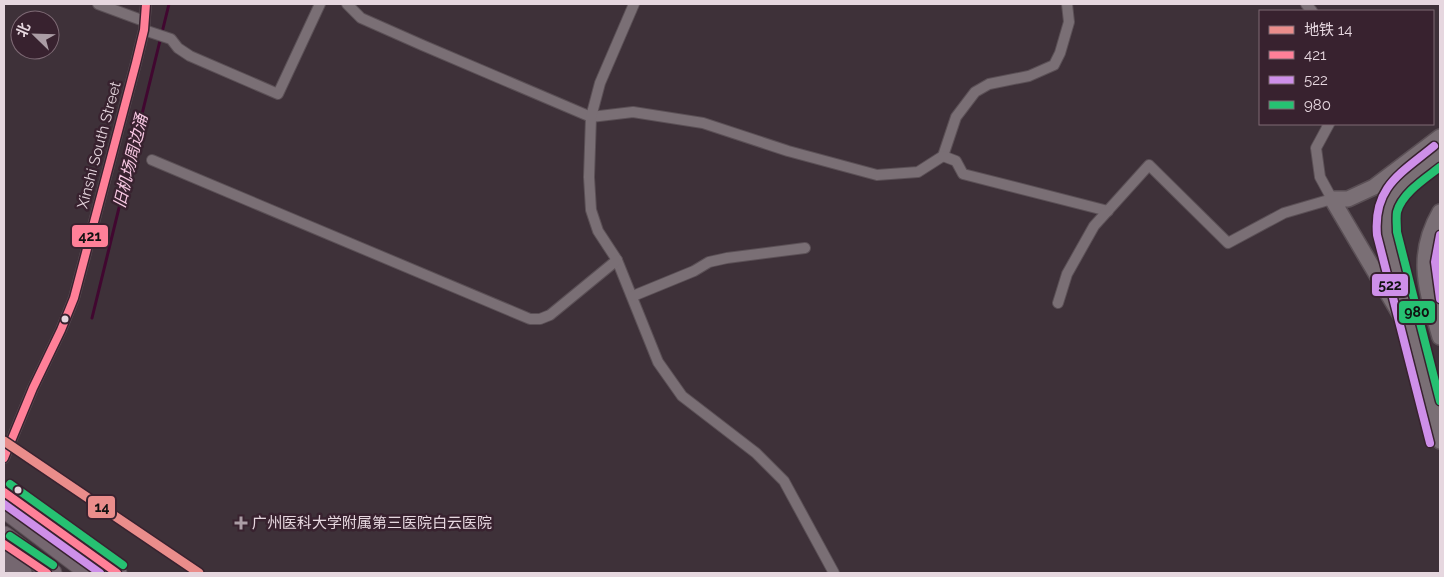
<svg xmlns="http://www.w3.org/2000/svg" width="1444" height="577" font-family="Raleway,'Noto Sans SC',sans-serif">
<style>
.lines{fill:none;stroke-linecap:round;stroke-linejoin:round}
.stream{stroke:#410730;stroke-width:3}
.street-casing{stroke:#5b5056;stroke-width:12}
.secondary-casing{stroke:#5b5056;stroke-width:18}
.highway-casing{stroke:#5b5056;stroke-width:21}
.street{stroke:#7a6f75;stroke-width:10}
.secondary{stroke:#7a6f75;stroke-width:15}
.highway{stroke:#756770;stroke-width:19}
.bus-1-casing{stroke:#38222f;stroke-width:11}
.bus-2-casing{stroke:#38222f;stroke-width:11}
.bus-3-casing{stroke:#38222f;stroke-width:11}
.bus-1{stroke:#ff8098;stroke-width:8}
.bus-2{stroke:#ce8fe9;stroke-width:8}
.bus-3{stroke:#26c172;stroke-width:8}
.metro-1-casing{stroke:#38222f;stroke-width:12}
.metro-1{stroke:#ea8d8b;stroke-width:9}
.bus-dot{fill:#e6d7df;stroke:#38222f;stroke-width:2}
.poi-dot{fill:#ab9da5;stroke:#38222f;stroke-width:2}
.labels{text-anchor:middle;stroke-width:5;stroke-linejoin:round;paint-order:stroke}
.street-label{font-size:15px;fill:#e6d7df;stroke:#38222f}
.poi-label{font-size:15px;fill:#e6d7df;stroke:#38222f;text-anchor:start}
.water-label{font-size:16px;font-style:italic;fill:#f8c8e3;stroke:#38222f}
.line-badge{stroke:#38222f;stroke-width:2}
.pale-badge-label{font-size:14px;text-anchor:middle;font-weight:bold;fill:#111}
</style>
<rect width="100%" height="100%" fill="#3e3139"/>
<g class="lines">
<path class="stream" d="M92 318 169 4"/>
<defs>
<g id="street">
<path d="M98 4 144 21"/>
<path d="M347 4 361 18 422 45 591 117 633 112 703 123 788 151 877 175 918 172 943 156 956 117 975 92 989 84 1029 76 1054 65 1060 53 1069 22 1067 4"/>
<path d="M634 4 600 83 591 117 589 177 591 210 598 231 617 260 658 362 682 396 756 453 784 481 834 573"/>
<path d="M1306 4 1312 11"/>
<path d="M144 30 171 39 178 48 190 56 278 94 320 4"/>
<path d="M943 156 956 161 963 174 1108 211"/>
<path d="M152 160 530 319H540L550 315 617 260"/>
<path d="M633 296 694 271 709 262 727 258 805 248"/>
<path d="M1058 303 1067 274 1094 226 1149 165 1228 243 1284 213 1332 199 1320 177 1316 148 1329 124"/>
<path d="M4 458 33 388 61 330 74 298 136 63 144 30 146 4"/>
</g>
<g id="secondary">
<path d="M1440 154C1425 167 1399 184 1390 203 1385 212 1387 223 1387 233L1440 441"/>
<path d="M1440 212C1414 257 1427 290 1440 337"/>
<path d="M1404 321 1332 199H1348L1374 187 1440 137"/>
</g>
<g id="highway">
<path d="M4 492 117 573"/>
<path d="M4 508 90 573"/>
<path d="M4 536 52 573"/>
<path d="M4 558 22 573"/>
</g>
</defs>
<use href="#street" class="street-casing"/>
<use href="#secondary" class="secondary-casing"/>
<use href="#highway" class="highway-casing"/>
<use href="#street" class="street"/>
<use href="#secondary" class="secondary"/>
<use href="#highway" class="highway"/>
<defs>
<g id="bus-1">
<path d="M4 458 33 388 61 330 74 298 136 63 144 30 146 4"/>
<path d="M4 492 117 573"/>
<path d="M4 544 47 573"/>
</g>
<g id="bus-2">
<path d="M1440 235 1435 262 1440 299"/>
<path d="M1430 443 1377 235C1373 187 1400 174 1434 146"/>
<path d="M4 504 100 573"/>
</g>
<g id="bus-3">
<path d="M1440 167C1426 178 1402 193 1397 212 1396 218 1397 225 1397 232L1440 401"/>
<path d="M10 484 123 565"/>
<path d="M10 536 53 565"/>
</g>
</defs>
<use href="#bus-1" class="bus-1-casing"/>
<use href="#bus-2" class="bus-2-casing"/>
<use href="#bus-3" class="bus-3-casing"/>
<use href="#bus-1" class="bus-1"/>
<use href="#bus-2" class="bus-2"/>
<use href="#bus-3" class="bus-3"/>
<defs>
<path id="metro-1" d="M4 441 199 573"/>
</defs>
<use href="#metro-1" class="metro-1-casing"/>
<use href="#metro-1" class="metro-1"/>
</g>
<g class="bus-dot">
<circle cx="65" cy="319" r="4.5"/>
<circle cx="18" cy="490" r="4.5"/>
</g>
<path class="poi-dot" d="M238.5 515.5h5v5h5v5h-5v5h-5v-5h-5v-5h5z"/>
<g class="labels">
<g class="street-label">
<text transform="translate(99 145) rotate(-75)" y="5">Xinshi South Street</text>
</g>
<g class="poi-label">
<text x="252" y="528">广州医科大学附属第三医院白云医院</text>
</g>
<g class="water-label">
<text transform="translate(130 161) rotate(-76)" y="6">旧机场周边涌</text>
</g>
</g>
<g class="line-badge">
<rect x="71" y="224" width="38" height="24" rx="5" fill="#ff8098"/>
<rect x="1371" y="273" width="38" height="24" rx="5" fill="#ce8fe9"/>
<rect x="1398" y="300" width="38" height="24" rx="5" fill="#26c172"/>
<rect x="87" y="495" width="29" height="24" rx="5" fill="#ea8d8b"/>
</g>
<g class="pale-badge-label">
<text x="90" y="241">421</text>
<text x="1390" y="290">522</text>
<text x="1417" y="317">980</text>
<text x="102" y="512">14</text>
</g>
<rect width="1444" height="577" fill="none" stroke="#e6d7df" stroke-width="10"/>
<rect x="1259" y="10" width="175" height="115" fill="#38222f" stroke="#7e6a75"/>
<rect x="1269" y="26" width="25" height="8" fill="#ea8d8b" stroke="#7e6a75"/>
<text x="1304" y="35" font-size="15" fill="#e6d7df">地铁 14</text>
<rect x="1269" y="51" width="25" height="8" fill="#ff8098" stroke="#7e6a75"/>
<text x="1304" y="60" font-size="15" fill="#e6d7df">421</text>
<rect x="1269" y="76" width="25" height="8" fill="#ce8fe9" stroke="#7e6a75"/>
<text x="1304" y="85" font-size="15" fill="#e6d7df">522</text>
<rect x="1269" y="101" width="25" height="8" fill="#26c172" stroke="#7e6a75"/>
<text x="1304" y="110" font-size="15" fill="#e6d7df">980</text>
<g transform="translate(35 35) rotate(293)"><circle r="24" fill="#38222f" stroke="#7e6a75"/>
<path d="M0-4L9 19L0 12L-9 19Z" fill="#ab9da5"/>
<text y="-8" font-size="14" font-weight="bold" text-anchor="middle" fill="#e6d7df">北</text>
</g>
</svg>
